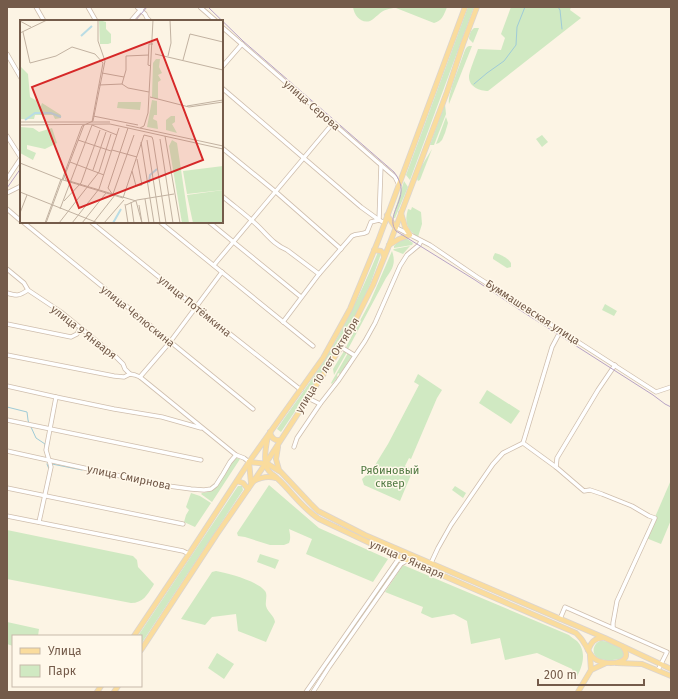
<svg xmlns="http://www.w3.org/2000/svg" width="678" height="699" font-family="'Fira Sans',sans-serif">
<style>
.green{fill:#d0e9c2}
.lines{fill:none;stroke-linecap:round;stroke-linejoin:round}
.stream{stroke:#9fcbd7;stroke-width:1}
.minor-casing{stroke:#cfbead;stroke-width:5}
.major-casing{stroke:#dbd4d0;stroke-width:6}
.minor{stroke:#fff;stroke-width:3.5}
.major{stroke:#fadc9d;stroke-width:4.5}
.tram{stroke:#b7a3c5;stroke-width:1}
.labels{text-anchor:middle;stroke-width:3;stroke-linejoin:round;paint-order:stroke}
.street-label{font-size:11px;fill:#745b4a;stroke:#fff8ea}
.park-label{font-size:11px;fill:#507942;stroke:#fff8ea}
.inset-river{fill:none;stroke:#b9dce5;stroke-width:2}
.inset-road{fill:none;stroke:#c2b2a1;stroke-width:1}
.view{fill:#d62828;fill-opacity:0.15;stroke:#d62828;stroke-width:2}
.inset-edge{fill:none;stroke:#745b4a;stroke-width:2}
</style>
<rect width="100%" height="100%" fill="#fcf4e4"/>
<g class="green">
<path d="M353 7H447C444 15 442 21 434 23L396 8C389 8 383 10 378 15 375 17 374 19 370 21 361 24 354 15 353 7Z"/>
<path d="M468 7H474L410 180 406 175Z"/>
<path d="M511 7H571L570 10 581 18 488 91C480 91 469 87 469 77 469 72 476 55 478 49L501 50 505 38 501 34Z"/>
<path d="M474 28H479L473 43 469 39C469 35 471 30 474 28Z"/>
<path d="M469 46H472L449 104C448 98 451 92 452 86L465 50 467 47Z"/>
<path d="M445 104 446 114 434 145H430Z"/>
<path d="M446 117 448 123 445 133 442 140 439 143 436 144Z"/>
<path d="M542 135 548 142 542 147 536 139Z"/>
<path d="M432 149 420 180 418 181 417 179 421 167Z"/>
<path d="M404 181 408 187 395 218H394L393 217V216Z"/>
<path d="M412 207 421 212 422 224 418 237C407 230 404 222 408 209L411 210Z"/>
<path d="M406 238 413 243 412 245 394 248V246L398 242Z"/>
<path d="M410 246 403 254 393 250 394 249Z"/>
<path d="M392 251C396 263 393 268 386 278L348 349 346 347 370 302Z"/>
<path d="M378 252H380L381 254 370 285 353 321 330 360 281 432 277 429C293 405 312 381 327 356 347 323 363 288 378 252Z"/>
<path d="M495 253C502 255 508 258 511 263V267L507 268 493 259V257Z"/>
<path d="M605 304 617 311 614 316 602 310Z"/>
<path d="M344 351 347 352 334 375 333 369Z"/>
<path d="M348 353 352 356 340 374 338 373 337 376 338 377 332 384 331 383Z"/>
<path d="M418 374 442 390 437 398 411 459 409 458 405 466 413 470 400 501 364 485 362 479 372 470 388 444 419 385 414 382Z"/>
<path d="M487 390 520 411 511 424 479 403Z"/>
<path d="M234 458H237L240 459 212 502 201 494 202 493 208 492 212 490Z"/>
<path d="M671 480V520L661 544 646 538Z"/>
<path d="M269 485 319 528 388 559 373 582 306 554 312 539 289 529C290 534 291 538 289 543L284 545H270L245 537 238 536 237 533Z"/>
<path d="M238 486H242L243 490 141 644V636H138Z"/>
<path d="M455 486 466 493 463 498 452 490Z"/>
<path d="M191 493 200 496 211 503 195 527 184 522 186 515 189 510 186 507Z"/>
<path d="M7 530 133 556 137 560 138 567 152 582 154 584 153 586C147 595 143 603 131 603L7 579Z"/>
<path d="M260 554 279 560 275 569 273 568 257 562Z"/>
<path d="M396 565 398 567 370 606 368 605Z"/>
<path d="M403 565 569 635C571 637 574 639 577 641 587 651 583 667 576 678L572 669 537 653 505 660 500 638 471 644 467 621 454 614 432 618 421 613 423 607 385 592Z"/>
<path d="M216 571C227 573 258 581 265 591 268 595 265 601 266 606 268 613 274 615 275 622L266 642 238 631 236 614 212 617 205 625 181 619 212 572Z"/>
<path d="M366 607 368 609 335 657 332 656Z"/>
<path d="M7 622 39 629 38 636H13V646L7 644Z"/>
<path d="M600 641C609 640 620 646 625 653L623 658C618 660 605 661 600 659 591 656 592 644 600 641Z"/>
<path d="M217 653 234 664 224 679 208 668Z"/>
</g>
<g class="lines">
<g class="stream">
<path d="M558 7 560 10 562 29"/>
<path d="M474 84 487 73 504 61 516 45 517 27 525 7"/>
<path d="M7 407 27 412 28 420 29 424"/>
<path d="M31 427 36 438 45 444V448"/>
<path d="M47 464 49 469"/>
<path d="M52 464 82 470"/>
</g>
<defs>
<g id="minor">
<path d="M36 7 44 21"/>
<path d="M88 7 96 21"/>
<path d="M137 7 145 14 147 18 150 21"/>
<path d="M200 7 216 21"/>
<path d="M131 21 143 7"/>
<path d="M222 27 381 165 395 177 399 185"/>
<path d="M7 54 21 78"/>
<path d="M222 67 242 44"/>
<path d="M222 88 361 207 379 220 385 223"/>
<path d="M7 136 21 158"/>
<path d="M222 148 276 192 341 249"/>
<path d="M7 179 21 158"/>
<path d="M7 193 21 186"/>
<path d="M222 196C235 207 249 217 260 228 269 237 275 245 287 250L319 274"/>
<path d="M7 209 21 221"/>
<path d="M379 220 381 165"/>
<path d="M23 222 253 409"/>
<path d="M91 222 196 307 301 390"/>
<path d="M160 222 313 346"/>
<path d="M209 222 301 297"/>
<path d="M395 227 430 245 477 277 656 392 671 387"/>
<path d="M214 265 333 123"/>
<path d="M7 269 24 283 28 290 61 312 115 356 123 364 125 369 130 374 135 375 140 377 236 455 244 458 249 462"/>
<path d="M7 293C17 296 19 296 28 290"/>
<path d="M283 322 319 274 352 236C357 233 362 235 367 232L371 222 379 220"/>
<path d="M7 324 71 337 77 334 80 328"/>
<path d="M341 347 354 355"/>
<path d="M7 355 114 376 124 377 130 374"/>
<path d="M140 377 170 342 222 272"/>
<path d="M7 386 56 397 114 409 162 417 201 428"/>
<path d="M308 398 320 404"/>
<path d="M7 420 201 460"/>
<path d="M523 443 552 347 561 330"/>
<path d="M294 447 297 438 320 404 338 381 365 341 375 323 400 266 407 255 419 245 421 241"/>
<path d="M7 451 161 485 191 489 204 490 211 489 216 485 223 474 230 462 236 455"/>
<path d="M556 467 557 458 598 390 615 365"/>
<path d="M7 488 183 524"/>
<path d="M7 516 183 551 189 554"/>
<path d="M39 522 51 467 46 450 56 397"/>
<path d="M431 563 438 548 451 525 493 464 503 453 523 443 556 467 584 491 590 490 602 494 632 506 649 516 655 518 617 601 613 623V628"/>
<path d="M560 619 565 607 667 652 658 670"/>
<path d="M306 692 397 561 401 557 411 555"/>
<path d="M313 692 329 667 401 564 408 560"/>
</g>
<g id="major">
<path d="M387 215 395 227"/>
<path d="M389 245 399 239 410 235 405 227 401 213"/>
<path d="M374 250 381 251 383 253 384 257"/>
<path d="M270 432C271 438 275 441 280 440"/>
<path d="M268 436C266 445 263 459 267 468 269 473 274 475 278 479 292 492 302 508 319 519L393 554 576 633C579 636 582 639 584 643 588 648 589 655 595 659 604 666 636 665 623 647"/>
<path d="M278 447 276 459 279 470 310 503 318 511 365 535 605 638 671 669"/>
<path d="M249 462 268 464 279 471"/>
<path d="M249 462 251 483"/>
<path d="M237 481 243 483 248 489"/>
<path d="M254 481C261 477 268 476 276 478"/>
<path d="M134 636 189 554 249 462 323 358 350 309 378 241 465 7"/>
<path d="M141 650 217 534 266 463 308 398 341 347 358 315 373 285 388 248 447 92 463 44 477 7"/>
<path d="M588 650C591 643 594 638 602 638"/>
<path d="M590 655 591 670"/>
<path d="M617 663 642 664 671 676"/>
<path d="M97 692 101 686"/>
<path d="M114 692 118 686"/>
<path d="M578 692 591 670 606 663"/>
</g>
</defs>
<use href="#minor" class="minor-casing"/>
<use href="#major" class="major-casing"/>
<use href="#minor" class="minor"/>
<use href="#major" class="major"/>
<g class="tram">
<path d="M208 7 243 41 394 172C398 178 402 184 401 192 400 205 387 219 396 231L475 280 523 312 653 395 665 404 671 407"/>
<path d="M135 21 147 7"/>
<path d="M7 188 21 168"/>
</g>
</g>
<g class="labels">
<g class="street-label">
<text transform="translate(312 105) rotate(41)" y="4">улица Серова</text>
<text transform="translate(195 306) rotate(39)" y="4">улица Потёмкина</text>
<text transform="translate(533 312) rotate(33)" y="4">Буммашевская улица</text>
<text transform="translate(138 316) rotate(39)" y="4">улица Челюскина</text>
<text transform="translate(84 332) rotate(38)" y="4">улица 9 Января</text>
<text transform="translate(327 365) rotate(-58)" y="4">улица 10 лет Октября</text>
<text transform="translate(129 477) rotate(12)" y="4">улица Смирнова</text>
<text transform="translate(407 559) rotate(24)" y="4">улица 9 Января</text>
</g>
<g class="park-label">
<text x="390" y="474">Рябиновый<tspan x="390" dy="13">сквер</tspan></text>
</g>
</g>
<g transform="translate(20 20)">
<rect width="203" height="203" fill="#fcf4e4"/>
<path d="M79 0 86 2V9L91 14V23L88 24H80ZM136 39H140L139 47 142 53 138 55 141 60 138 62V79L132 77 133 43ZM0 46 8 54 10 77 17 81 18 85 21 86 22 83 41 95V98L35 99 33 95H15L14 99H0ZM132 80 137 81V95H134L133 99 137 101 138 109 127 107ZM98 82H121L120 90 97 88ZM151 96H155V102L152 104 157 113 146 110V100ZM0 107 13 108 19 112 32 108 37 123 25 129 7 125V129L16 133 13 140 0 133ZM152 120 157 123 169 203H162L149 126ZM203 146V170L167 174 163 151ZM203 170V203H173L167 175Z" fill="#d0e9c2"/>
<path class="inset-river" d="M61 16 72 6M5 100 15 93H31L41 97M129 163 130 155 137 149M93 203 101 189"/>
<path class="inset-road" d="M0 1 11 7M3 12 10 43 36 36 52 27 75 34 83 43 72 102M0 13 27 0M135 34 203 50M129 35 106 36V50L102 64 108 68 129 72M148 36 151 23 150 0M163 40 170 14 203 22M131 46 128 45 129 24H133M82 53 104 57M79 65 102 64M130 77 169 87 203 82M167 86 203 80M73 96 118 105M0 102H90M0 105 90 104 203 129M72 105 97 115M106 105 203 126M120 108 124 106 128 93 133 0M124 115 132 117 133 120 146 203M145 116 160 203M140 119 153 203M58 120 91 131M127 120 140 203M121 122 134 203M92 130 117 137M50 142 84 155M0 143 40 159 103 178M73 150 86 112M112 151 116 166 122 165 117 139M44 155 46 160 116 181 122 203M43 160 64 105M0 172 78 203M93 174 114 115M93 175 88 168 108 108M103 178 124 115M125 179 129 203M44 181 61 163 80 110M111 182 114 203M105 184 108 203M106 185 117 180 154 174M119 185 122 203M40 189 72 105M0 193 7 175M25 203 41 159M26 203 62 106 73 101 85 41 78 21V0M39 203 79 152 91 114M52 203 79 169 99 108M62 203 86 173M73 203 95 175M84 203 104 180"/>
<path class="view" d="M137 19 183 140 59 188 12 67Z"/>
<rect width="203" height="203" class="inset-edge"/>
</g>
<rect width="678" height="699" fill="none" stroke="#745b4a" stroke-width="16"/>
<rect x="12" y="635" width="130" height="52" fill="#fff8ea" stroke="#c7b9aa"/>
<rect x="20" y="648" width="20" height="6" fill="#fadc9d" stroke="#c7b9aa"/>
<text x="48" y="655" font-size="12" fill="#745b4a">Улица</text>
<rect x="20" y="665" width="20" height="12" fill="#d0e9c2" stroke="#c7b9aa"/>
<text x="48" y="675" font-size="12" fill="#745b4a">Парк</text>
<path d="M538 679v6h106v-6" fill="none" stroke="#745b4a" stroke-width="2"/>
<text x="544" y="679" font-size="12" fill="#745b4a" stroke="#fff8ea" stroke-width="3" paint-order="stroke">200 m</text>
</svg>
